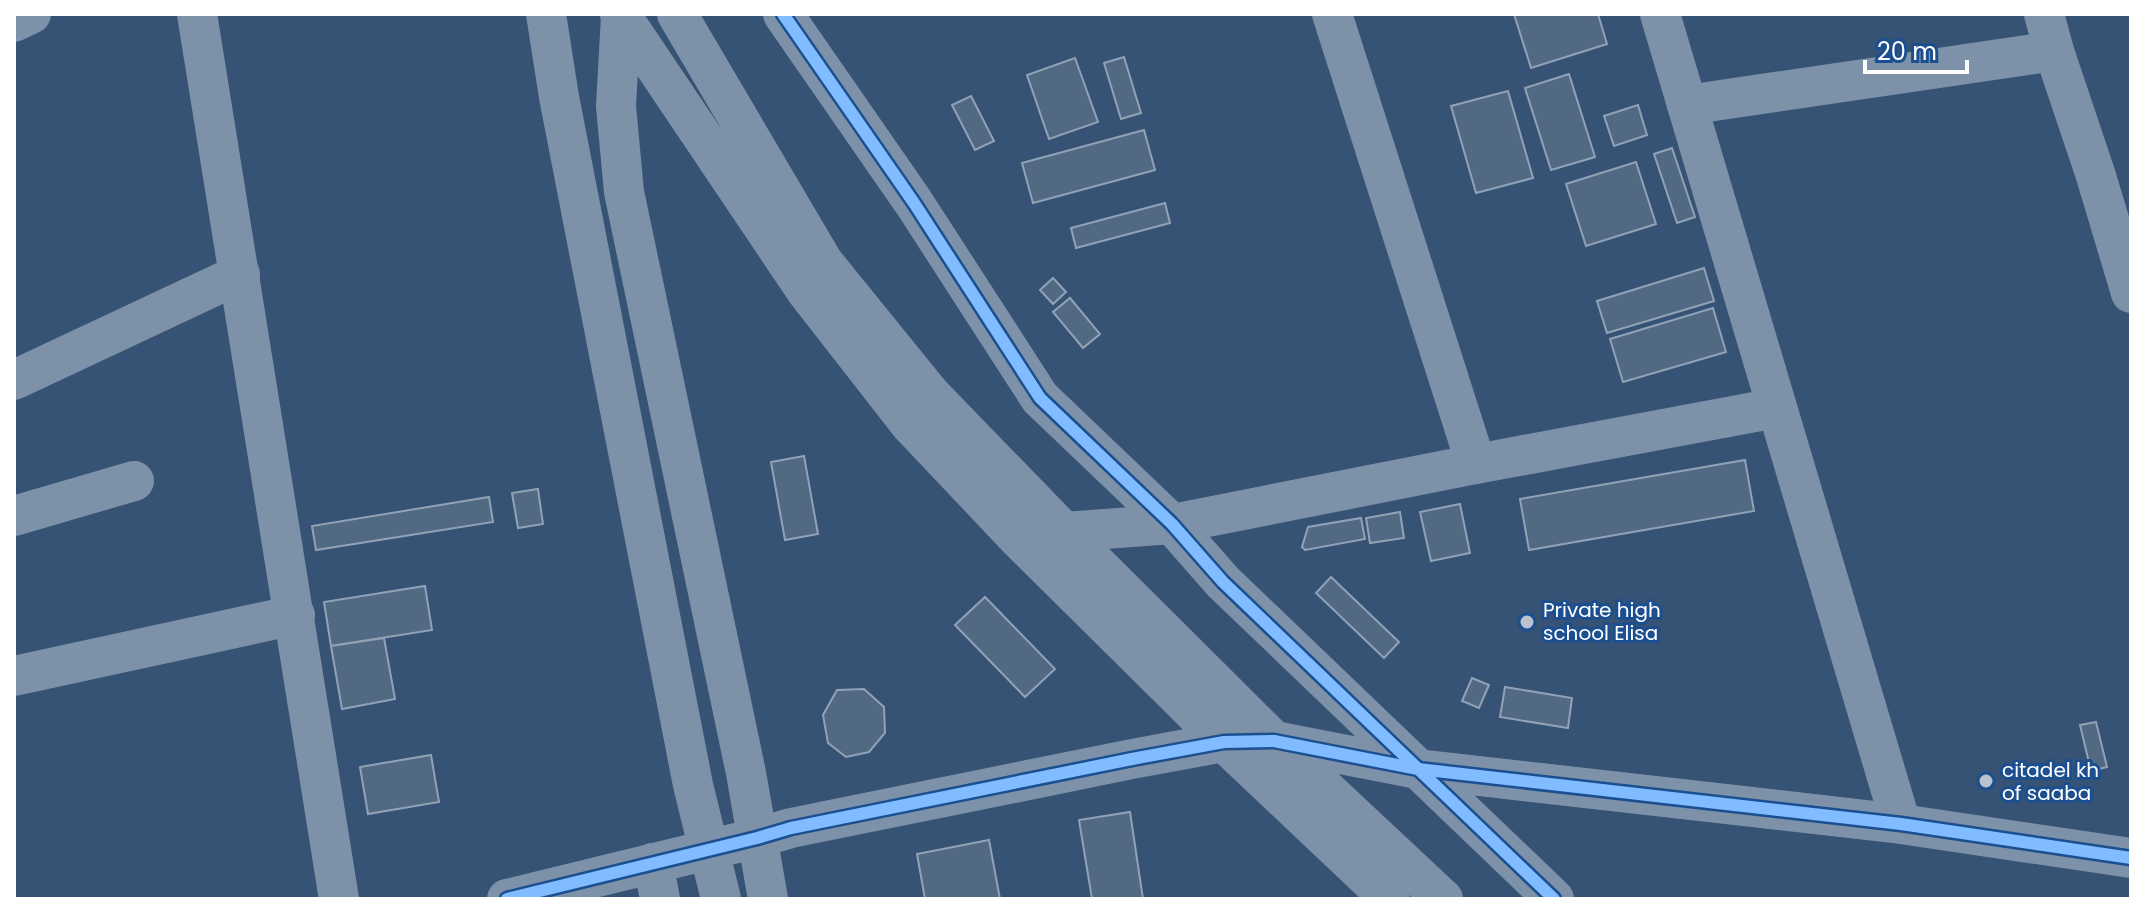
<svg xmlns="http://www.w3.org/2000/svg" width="2145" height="913" font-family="Poppins,sans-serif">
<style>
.building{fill:#526984;stroke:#92a2b6;stroke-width:2}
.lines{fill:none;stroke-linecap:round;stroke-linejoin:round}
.minor{stroke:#7d92a8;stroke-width:40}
.cycleway-casing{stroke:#1b4f8f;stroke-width:17}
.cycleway{stroke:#80bcff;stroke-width:12}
.poi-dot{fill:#b9c2ce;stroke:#1b4f8f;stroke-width:3}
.labels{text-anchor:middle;stroke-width:6;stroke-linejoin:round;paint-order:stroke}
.poi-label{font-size:20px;fill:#fff;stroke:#1b4f8f;text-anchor:start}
</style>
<rect width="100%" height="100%" fill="#365274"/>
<g class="building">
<path d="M1514 14H1598L1607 44 1531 68Z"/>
<path d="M1124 57 1141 113 1121 119 1104 63Z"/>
<path d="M1075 58 1098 122 1049 139 1027 75Z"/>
<path d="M1569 74 1595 157 1551 170 1525 88Z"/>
<path d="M1508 91 1533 178 1476 193 1451 106Z"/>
<path d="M971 96 994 141 975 150 952 105Z"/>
<path d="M1638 105 1647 135 1614 146 1604 116Z"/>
<path d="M1144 130 1155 170 1033 203 1022 163Z"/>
<path d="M1672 148 1695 217 1677 223 1654 154Z"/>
<path d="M1636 162 1656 224 1586 246 1566 184Z"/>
<path d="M1165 203 1170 223 1076 248 1071 228Z"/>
<path d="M1704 268 1714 301 1607 333 1597 301Z"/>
<path d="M1053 278 1066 292 1053 304 1040 290Z"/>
<path d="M1070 298 1100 334 1083 348 1053 312Z"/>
<path d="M1713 308 1726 352 1623 382 1610 339Z"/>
<path d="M804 456 818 534 785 540 771 462Z"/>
<path d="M1745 460 1754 511 1529 550 1520 499Z"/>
<path d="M538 489 543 524 518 528 512 493Z"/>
<path d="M489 497 493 522 316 550 312 526Z"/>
<path d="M1460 504 1470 553 1431 561 1420 512Z"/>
<path d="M1400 512 1404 538 1370 543 1366 518Z"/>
<path d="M1361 518 1365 539 1305 550 1302 547 1308 527Z"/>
<path d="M1331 577 1399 642 1384 658 1316 593Z"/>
<path d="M425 586 432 630 331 646 324 602Z"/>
<path d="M985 597 1055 669 1025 697 955 625Z"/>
<path d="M384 638 395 699 342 709 331 646Z"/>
<path d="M1472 678 1489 685 1479 708 1462 701Z"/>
<path d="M1505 687 1572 698 1568 728 1500 717Z"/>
<path d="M864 689 884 707 885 733 869 752 846 757 828 743 823 715 837 690Z"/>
<path d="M2096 722 2107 767 2091 771 2080 725Z"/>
<path d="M431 755 439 802 368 814 360 767Z"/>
<path d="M1130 812 1143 899H1092L1079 820Z"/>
<path d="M989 840 1000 899H925L917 854Z"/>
</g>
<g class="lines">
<g class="minor">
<path d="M197 14 339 899"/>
<path d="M546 14 559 97 693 785 721 899"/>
<path d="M620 14 807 292 910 424 1017 537 1224 742 1390 899"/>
<path d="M624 14 621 16 616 106 624 192 746 773 768 899"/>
<path d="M677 14 823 262 931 395 1064 532 1274 741 1443 899"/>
<path d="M783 14 914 203 1040 398 1172 524 1223 582 1554 899"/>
<path d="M1332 14 1476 464"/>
<path d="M1660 14 1901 824"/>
<path d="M2044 14 2054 51 2096 176 2131 293"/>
<path d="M14 22 31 14"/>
<path d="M1687 105 2054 51"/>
<path d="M14 380 240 274"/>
<path d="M14 516 134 481"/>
<path d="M1064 532 1172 524 1476 464 1776 408"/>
<path d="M14 676 295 615"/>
<path d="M653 863 660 899"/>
<path d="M507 899 757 838 791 828 1132 759 1224 742 1274 741 1418 769 1901 824 2131 858"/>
</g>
<defs>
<g id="cycleway">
<path d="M783 14 914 203 1040 398 1172 524 1223 582 1554 899"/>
<path d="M507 899 757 838 791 828 1132 759 1224 742 1274 741 1418 769 1901 824 2131 858"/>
</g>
</defs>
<use href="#cycleway" class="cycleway-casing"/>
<use href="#cycleway" class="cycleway"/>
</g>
<g class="poi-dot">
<circle cx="1527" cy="622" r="8"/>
<circle cx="1986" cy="781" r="8"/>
</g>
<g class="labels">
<g class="poi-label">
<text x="1543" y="617">Private high<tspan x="1543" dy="23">school Elisa</tspan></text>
<text x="2002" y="777">citadel kh<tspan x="2002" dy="23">of saaba</tspan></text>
</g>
</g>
<rect width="2145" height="913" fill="none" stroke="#ffffff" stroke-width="32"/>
<path d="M1865 60v12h102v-12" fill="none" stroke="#ffffff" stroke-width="4"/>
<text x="1877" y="60" font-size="24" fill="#ffffff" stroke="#1b4f8f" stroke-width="6" paint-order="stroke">20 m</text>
</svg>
